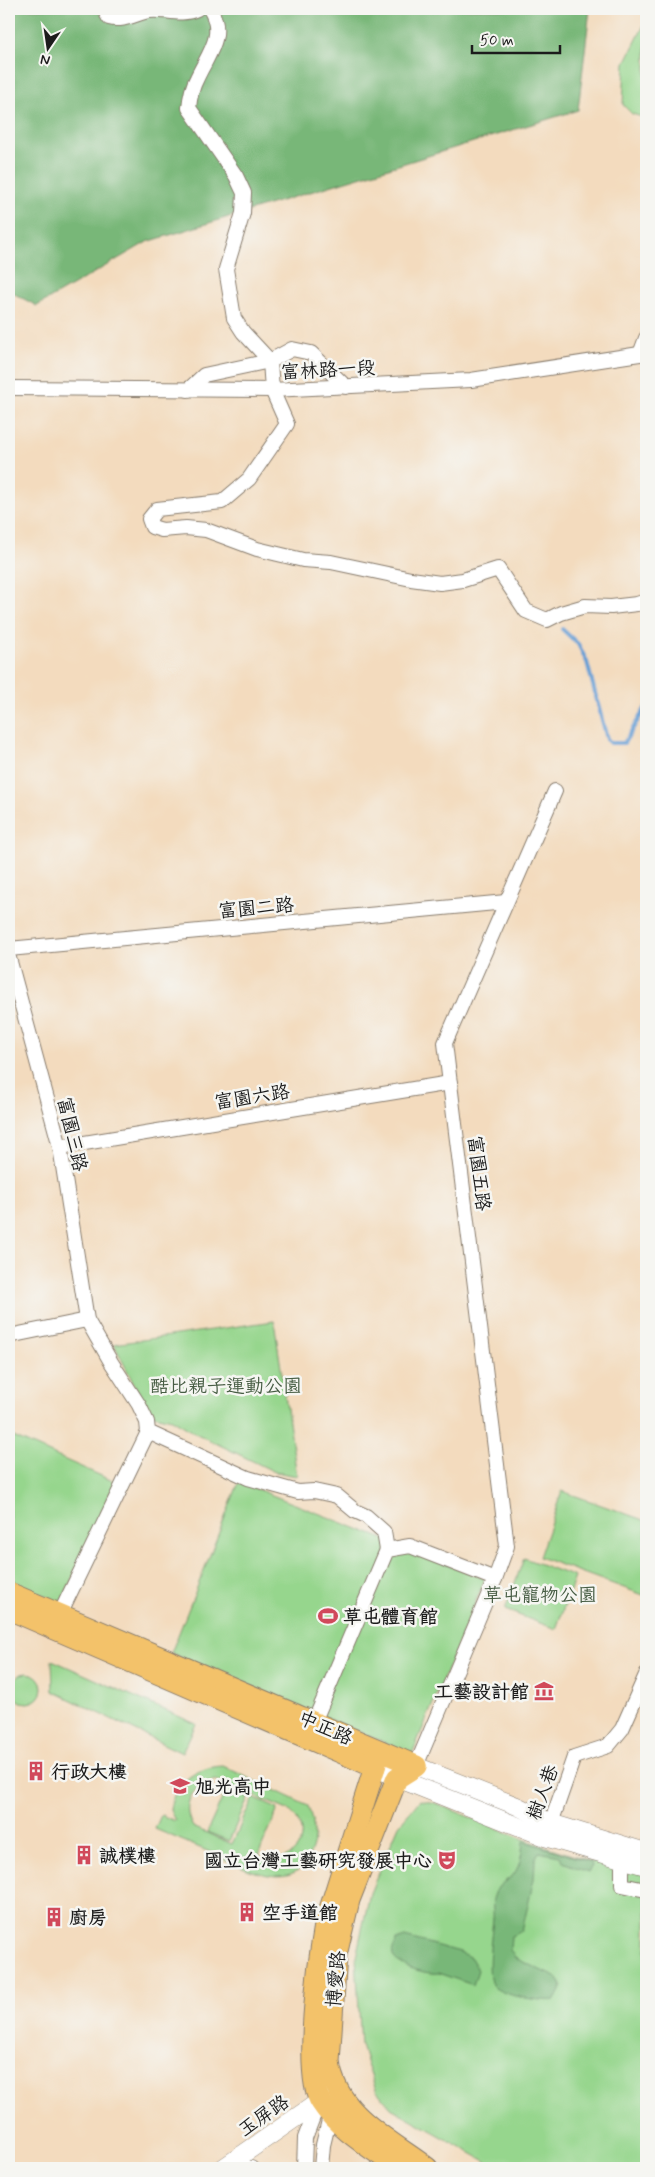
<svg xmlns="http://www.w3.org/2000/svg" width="655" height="2177" font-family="Mynerve,'LXGW WenKai TC',sans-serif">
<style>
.green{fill:#96d68d;stroke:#597954;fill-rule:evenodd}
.forest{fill:#78b778;stroke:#4a6a4a}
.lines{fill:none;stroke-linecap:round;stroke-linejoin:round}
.stream{stroke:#659ed4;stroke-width:4}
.minor-casing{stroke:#887c6d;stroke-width:16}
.tertiary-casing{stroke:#887c6d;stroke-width:19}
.primary-casing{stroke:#887c6d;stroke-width:23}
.minor{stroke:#fff;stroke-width:14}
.tertiary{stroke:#fff;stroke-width:18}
.primary{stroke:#f3c26a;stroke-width:21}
.labels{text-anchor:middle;stroke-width:5;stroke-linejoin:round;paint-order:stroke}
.street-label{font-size:19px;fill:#1c1c1c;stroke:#f6f6f2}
.park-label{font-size:19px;fill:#475d44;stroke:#f6f6f2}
.poi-label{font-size:19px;font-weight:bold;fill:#1c1c1c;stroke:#f6f6f2;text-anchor:start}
</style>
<rect width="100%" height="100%" fill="#f6f6f2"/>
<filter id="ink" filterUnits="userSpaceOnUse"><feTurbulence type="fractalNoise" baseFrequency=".02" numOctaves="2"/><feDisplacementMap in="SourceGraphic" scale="10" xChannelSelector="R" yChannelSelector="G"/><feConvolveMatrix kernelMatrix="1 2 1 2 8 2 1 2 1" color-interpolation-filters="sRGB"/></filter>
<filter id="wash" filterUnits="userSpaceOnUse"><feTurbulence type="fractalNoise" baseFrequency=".0096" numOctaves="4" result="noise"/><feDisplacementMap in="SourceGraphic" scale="20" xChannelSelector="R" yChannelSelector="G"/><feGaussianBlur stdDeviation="1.12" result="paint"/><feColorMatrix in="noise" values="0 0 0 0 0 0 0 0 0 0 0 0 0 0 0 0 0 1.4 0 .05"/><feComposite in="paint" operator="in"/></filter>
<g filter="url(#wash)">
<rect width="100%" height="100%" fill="#f3dbbe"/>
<g class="green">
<path d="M646 21V118L632 114 623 105 625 63Z"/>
<path d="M274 1321 297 1476 275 1472 195 1433 172 1419 149 1414 114 1344Z"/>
<path d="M9 1435 115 1482 61 1603 9 1580Z"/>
<path d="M239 1482 485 1579 412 1754 171 1653Z"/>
<path d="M562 1491 646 1521V1596L539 1557Z"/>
<path d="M524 1558 575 1577 556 1629 505 1610Z"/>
<path d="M52 1660 196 1724 182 1753 53 1691Z"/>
<circle cx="27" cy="1688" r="15"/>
<path d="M223 1766 308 1806C314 1825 318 1840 308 1858 289 1895 238 1865 212 1853 193 1845 174 1837 155 1829L161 1815 175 1821C174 1818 171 1813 170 1810 170 1807 172 1801 173 1798 182 1777 201 1767 223 1766ZM216 1780 290 1811C317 1837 291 1871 258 1856L278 1809 253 1798 232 1844 193 1827C180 1806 192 1783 216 1780Z"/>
<path d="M227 1788 248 1798 229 1841 207 1832Z"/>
<path d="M420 1800 435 1803 526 1840 590 1861 646 1875V2168H498L391 2108 376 2090 361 2046 356 1957 370 1893 399 1825Z"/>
</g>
<g class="forest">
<path d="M9 9H590L578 110 147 242 37 306 9 291Z"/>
<path d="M523 1841 591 1862 592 1866 588 1872 563 1862 560 1856 539 1852 535 1859 534 1879 522 1931 511 1936 510 1950 515 1958 559 1979 562 1987 555 2000C543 2002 501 1996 493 1986 485 1977 492 1932 493 1918 494 1911 491 1902 494 1896 498 1882 506 1883 514 1874 521 1864 522 1853 523 1841Z"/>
<path d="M405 1937 460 1952 471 1958 478 1970 473 1985 438 1973C428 1975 397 1966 393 1956 391 1950 395 1945 397 1940Z"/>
</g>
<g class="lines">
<path class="stream" d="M562 629 578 644 587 662 607 739 611 743H624L646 707"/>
</g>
</g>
<g filter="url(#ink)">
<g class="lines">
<defs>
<g id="minor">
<path d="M104 9 109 18C123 22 135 14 149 11 166 9 180 17 197 9"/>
<path d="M210 9C226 35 208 54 197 78 192 87 190 97 189 108L236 176 244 193 243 213 226 269 234 318 243 332 270 361 272 390 287 424 249 479 222 502 157 509 149 519 152 527 162 530 186 528 206 530 257 549 303 560 331 562 411 579 440 583 463 580 498 569 526 611 547 620 561 613 585 606 611 607 637 604 646 601"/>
<path d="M640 354 646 338"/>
<path d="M9 388 272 390 471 380 646 353"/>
<path d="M188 390 204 375 270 361 292 349 311 353 346 387"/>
<path d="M9 949 506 902"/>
<path d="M9 958 60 1147 87 1320 111 1362 139 1405 147 1422 148 1432 248 1478 298 1492 314 1491 337 1496 355 1511 366 1516 384 1532 387 1550"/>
<path d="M60 1147 450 1083"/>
<path d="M9 1336 87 1320"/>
<path d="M495 1579 507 1546 445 1043 555 791"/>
<path d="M57 1620 148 1432"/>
<path d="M314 1722 387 1550 410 1546 495 1579 416 1766"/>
<path d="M548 1832 574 1757 608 1746 622 1729 646 1675"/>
<path d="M625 1852 622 1859V1885L646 1890"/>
<path d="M230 2164 251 2168"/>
<path d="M304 2168 305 2138 319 2101"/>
<path d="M321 2168 323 2145 332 2108"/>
</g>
<g id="tertiary">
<path d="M416 1766 517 1806 551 1823 646 1852"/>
<path d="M375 1767 397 1778 545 1837 646 1866"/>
<path d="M223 2168 330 2094"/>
</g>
<g id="primary">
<path d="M9 1593 416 1766"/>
<path d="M9 1609 375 1767"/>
<path d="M380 1751 325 1925C319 1959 303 2076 321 2102 339 2130 373 2149 399 2168"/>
<path d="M416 1766 397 1778 349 1900 336 1955 329 2062C336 2115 389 2139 427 2168"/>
</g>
</defs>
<use href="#minor" class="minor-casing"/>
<use href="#tertiary" class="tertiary-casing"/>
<use href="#primary" class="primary-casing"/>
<use href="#minor" class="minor"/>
<use href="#tertiary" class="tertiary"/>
<use href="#primary" class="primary"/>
</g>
</g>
<defs>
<symbol id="stadium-bare" viewBox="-9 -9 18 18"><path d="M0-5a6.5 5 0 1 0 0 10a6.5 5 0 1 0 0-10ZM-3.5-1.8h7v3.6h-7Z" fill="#d1495b" stroke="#f6f6f2" stroke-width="2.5" paint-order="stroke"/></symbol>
<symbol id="museum-bare" viewBox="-9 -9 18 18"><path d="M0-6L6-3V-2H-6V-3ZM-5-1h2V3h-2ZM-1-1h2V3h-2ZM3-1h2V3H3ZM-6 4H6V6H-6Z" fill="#d1495b" stroke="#f6f6f2" stroke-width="2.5" paint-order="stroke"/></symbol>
<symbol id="building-bare" viewBox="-9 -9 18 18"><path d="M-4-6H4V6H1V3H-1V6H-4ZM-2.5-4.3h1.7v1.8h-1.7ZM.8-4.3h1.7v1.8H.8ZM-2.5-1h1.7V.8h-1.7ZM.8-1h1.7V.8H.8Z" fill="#d1495b" stroke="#f6f6f2" stroke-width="2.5" paint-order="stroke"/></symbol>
<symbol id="school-bare" viewBox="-9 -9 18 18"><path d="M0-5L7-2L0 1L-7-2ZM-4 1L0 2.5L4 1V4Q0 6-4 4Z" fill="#d1495b" stroke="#f6f6f2" stroke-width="2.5" paint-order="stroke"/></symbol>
<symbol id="theatre-bare" viewBox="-9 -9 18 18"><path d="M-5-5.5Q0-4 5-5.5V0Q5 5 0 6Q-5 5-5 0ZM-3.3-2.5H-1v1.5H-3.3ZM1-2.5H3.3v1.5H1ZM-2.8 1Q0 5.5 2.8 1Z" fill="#d1495b" stroke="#f6f6f2" stroke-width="2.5" paint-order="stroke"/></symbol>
</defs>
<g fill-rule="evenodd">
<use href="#stadium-bare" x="314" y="1602" width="28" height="28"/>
<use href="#museum-bare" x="530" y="1677" width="28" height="28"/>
<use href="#building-bare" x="22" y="1757" width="28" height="28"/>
<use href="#school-bare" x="166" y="1772" width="28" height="28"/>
<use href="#building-bare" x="70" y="1841" width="28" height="28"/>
<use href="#theatre-bare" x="433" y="1846" width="28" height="28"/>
<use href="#building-bare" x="233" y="1898" width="28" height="28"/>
<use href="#building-bare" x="40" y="1903" width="28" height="28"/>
</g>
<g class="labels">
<g class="street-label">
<text transform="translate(328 369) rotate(-3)" y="7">富林路一段</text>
<text transform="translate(256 907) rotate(-5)" y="7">富園二路</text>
<text transform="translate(252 1096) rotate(-9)" y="7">富園六路</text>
<text transform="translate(73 1134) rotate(77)" y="7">富園三路</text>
<text transform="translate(480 1173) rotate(83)" y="7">富園五路</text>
<text transform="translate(326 1727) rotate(24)" y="7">中正路</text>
<text transform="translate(542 1792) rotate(-70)" y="7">樹人巷</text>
<text transform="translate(335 1979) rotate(-85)" y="7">博愛路</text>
<text transform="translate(263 2115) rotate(-35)" y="7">玉屏路</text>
</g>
<g class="park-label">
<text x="226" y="1392">酷比親子運動公園</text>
<text x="540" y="1601">草屯寵物公園</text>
</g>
<g class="poi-label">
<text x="343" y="1623">草屯體育館</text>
<text x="529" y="1698" text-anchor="end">工藝設計館</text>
<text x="51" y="1778">行政大樓</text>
<text x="195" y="1793">旭光高中</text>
<text x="99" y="1862">誠樸樓</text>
<text x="432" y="1867" text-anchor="end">國立台灣工藝研究發展中心</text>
<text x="262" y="1919">空手道館</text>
<text x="69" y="1924">廚房</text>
</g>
</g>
<rect width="655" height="2177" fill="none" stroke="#f6f6f2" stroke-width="30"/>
<g transform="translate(48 48) rotate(193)" stroke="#f6f6f2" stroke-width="4" paint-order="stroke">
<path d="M0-4L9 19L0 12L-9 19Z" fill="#1c1c1c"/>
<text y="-8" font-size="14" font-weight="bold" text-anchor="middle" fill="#1c1c1c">N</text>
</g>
<path d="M472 45v8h88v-8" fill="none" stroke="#1c1c1c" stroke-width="2.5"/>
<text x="480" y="45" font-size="15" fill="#1c1c1c" stroke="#f6f6f2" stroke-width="4" paint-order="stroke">50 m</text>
</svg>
